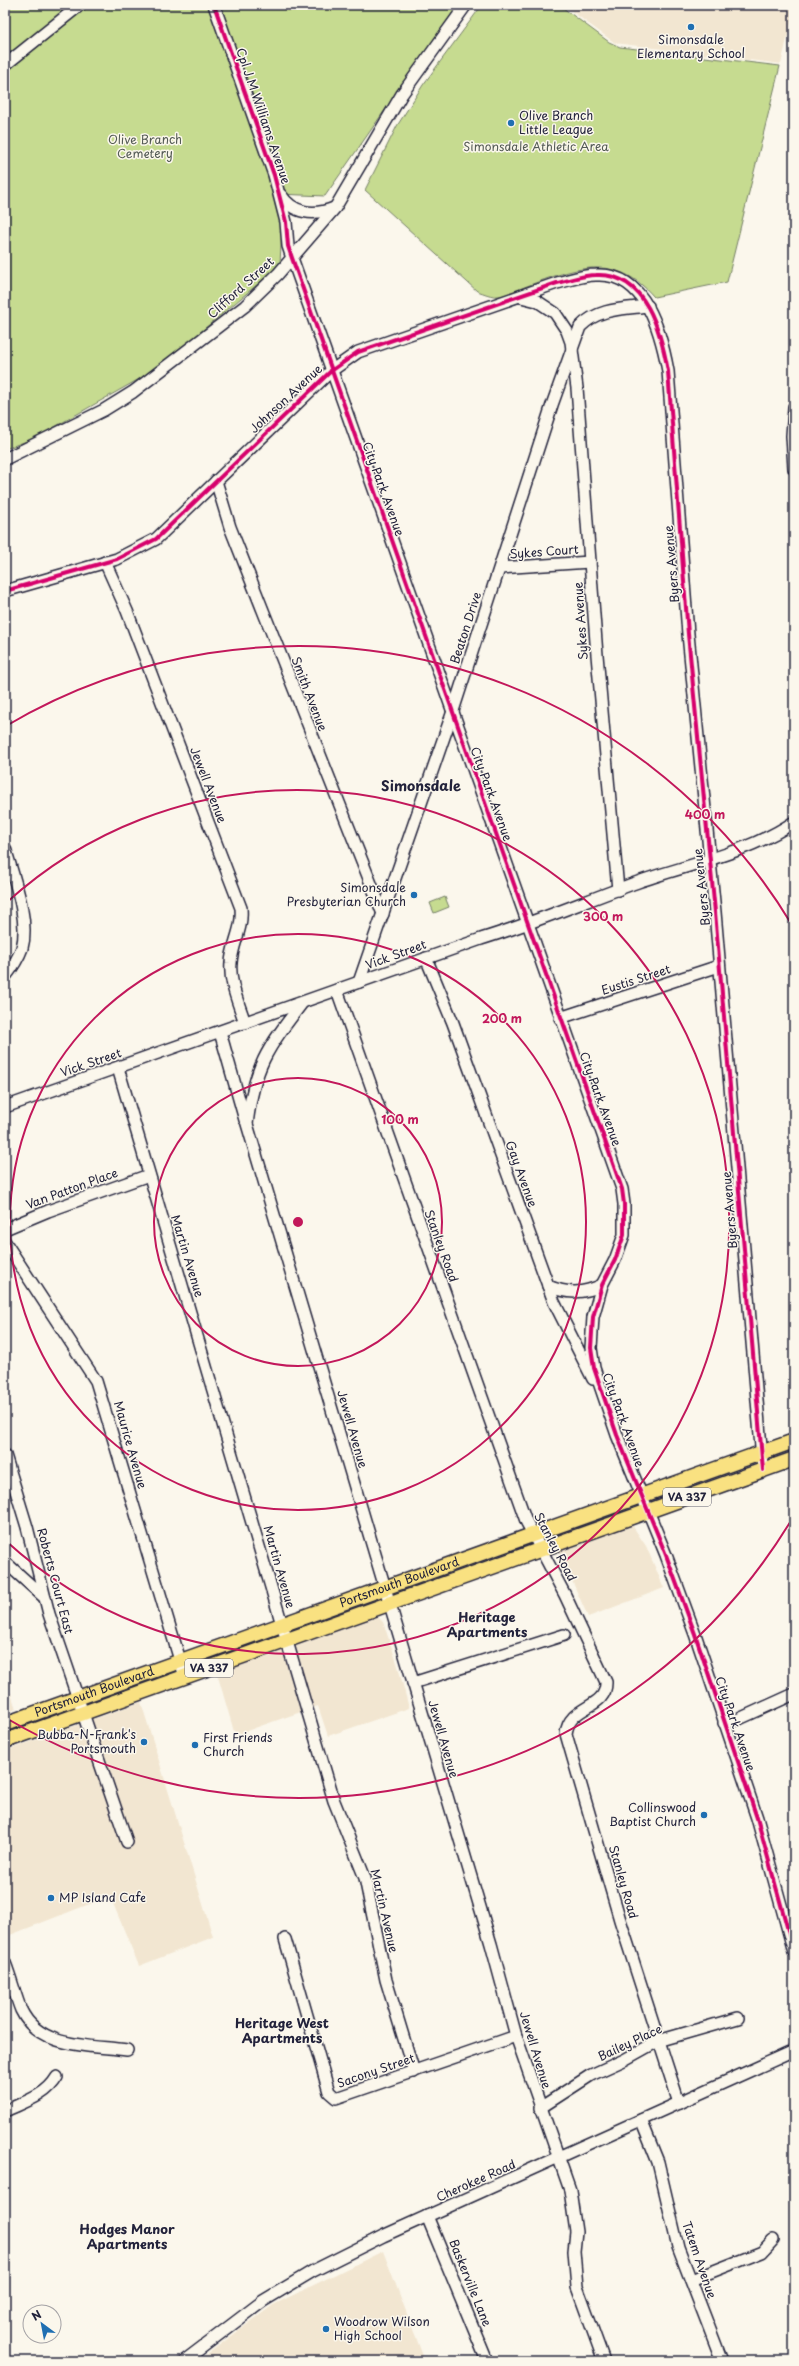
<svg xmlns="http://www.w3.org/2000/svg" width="799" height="2366" font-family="'Playpen Sans',sans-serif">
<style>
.built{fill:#f2e6d1}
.green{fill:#c6db90;stroke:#747e66}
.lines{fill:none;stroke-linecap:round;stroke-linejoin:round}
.minor-casing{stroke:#22223b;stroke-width:14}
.major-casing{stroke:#22223b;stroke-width:17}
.minor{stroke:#fbf7ec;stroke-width:11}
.major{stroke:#f9e181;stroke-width:14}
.cycleway-casing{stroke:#fbf7ec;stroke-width:6}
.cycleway{stroke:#d6006c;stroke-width:4}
.ring{fill:none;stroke:#c2185b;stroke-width:2}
.poi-dot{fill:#1f6fb2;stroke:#fbf7ec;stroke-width:1.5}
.labels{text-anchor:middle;stroke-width:3;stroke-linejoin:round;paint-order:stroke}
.shield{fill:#fbf7ec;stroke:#636270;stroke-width:1}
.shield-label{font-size:11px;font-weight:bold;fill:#22223b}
.poi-label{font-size:12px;fill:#22223b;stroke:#fbf7ec;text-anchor:start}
.street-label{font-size:12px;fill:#22223b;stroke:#fbf7ec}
.park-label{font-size:12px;fill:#535a54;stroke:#fbf7ec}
.neighbourhood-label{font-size:13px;font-weight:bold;fill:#22223b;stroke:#fbf7ec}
.quarter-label{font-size:14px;font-weight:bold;fill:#22223b;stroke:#fbf7ec}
.centre{fill:#c2185b;stroke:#fbf7ec;stroke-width:2}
.ring-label{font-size:12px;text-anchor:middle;font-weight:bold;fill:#c2185b;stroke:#fbf7ec;stroke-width:3;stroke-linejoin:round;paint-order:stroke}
</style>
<rect width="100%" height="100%" fill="#fbf7ec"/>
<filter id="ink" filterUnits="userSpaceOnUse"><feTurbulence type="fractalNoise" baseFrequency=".025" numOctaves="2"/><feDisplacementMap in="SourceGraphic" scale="8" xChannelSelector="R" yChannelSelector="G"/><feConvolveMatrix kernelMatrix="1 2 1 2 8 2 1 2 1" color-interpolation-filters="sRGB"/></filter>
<g filter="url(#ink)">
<g class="built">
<path d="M563 5H794V10L781 64 615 43Z"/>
<path d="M632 1525 646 1546 664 1588 588 1617 559 1551Z"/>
<path d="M374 1617H378L383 1622 397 1663 409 1708 328 1736 318 1706 235 1735 217 1673Z"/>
<path d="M5 1676 16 1709 5 1713Z"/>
<path d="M141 1702 213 1937 139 1966 110 1896 5 1937V1751Z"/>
<path d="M383 2251 425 2361H198L273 2305Z"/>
</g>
<g class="green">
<path d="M5 5H73L5 60Z"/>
<path d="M85 5H458L325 196 278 194 283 212 280 263 265 278 155 370 35 438 5 449V68Z"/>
<path d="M482 5H559L609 42 620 47 780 66 727 282 654 297C615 252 575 268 527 286 519 289 507 296 498 296 492 297 484 293 477 291L365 190 397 126 423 85Z"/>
<path d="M445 897 449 907 434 913 430 903Z"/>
</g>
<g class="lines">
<defs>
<g id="minor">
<path d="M214 5 274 175 286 222 288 246 292 258 622 1189 624 1204V1235L615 1260 602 1285 593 1317 591 1348 594 1368 617 1435 666 1555 695 1634 757 1818 794 1952"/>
<path d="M5 65 80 5"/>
<path d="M281 195C293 214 314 216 334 208"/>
<path d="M521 297 537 301 555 313 567 331 571 342 577 388 597 655 618 890"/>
<path d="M794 407 792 436 794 469"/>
<path d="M5 459 104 410 133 392 245 306 278 274 335 208 402 94 466 5"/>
<path d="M216 481 230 527 383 914"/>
<path d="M105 562 127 611 241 908C243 930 232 943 231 963 229 983 239 1004 245 1023"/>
<path d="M500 568 590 562"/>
<path d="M5 591 117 559 156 539 331 371 358 352 557 283C570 280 583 275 596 275 646 272 661 333 668 371L688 634 715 912 763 1470"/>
<path d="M5 848C13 876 30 920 22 948 18 959 12 968 5 977"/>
<path d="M426 958 453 1023 554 1302 593 1379"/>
<path d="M359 982 452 714 552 405 580 327C598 308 623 309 648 306"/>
<path d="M337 990 526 1521 565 1595 606 1682C607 1710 569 1704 566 1734L620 1920 679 2103"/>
<path d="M302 1003C267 1049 254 1066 247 1124L491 1944 516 2036 570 2190 576 2232 574 2251 577 2287 604 2361"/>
<path d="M560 1018 719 966"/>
<path d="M220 1032 245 1120"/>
<path d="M118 1068 334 1801 365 1878 386 1980 414 2072"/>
<path d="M5 1107 481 939C534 923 585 901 638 882 690 864 748 853 794 822"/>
<path d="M5 1229 48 1211 149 1175"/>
<path d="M5 1242 96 1381 185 1677"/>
<path d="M548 1286C567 1294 583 1294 602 1285"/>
<path d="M5 1455 27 1527 49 1614 127 1842"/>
<path d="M5 1562 45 1598"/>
<path d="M413 1683 564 1635"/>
<path d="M724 1723 739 1719 794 1694"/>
<path d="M285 1939 329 2092 336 2098 516 2036"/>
<path d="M5 1963C11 1978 15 1995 21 2010 39 2049 91 2045 127 2050"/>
<path d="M540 2108 591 2075 624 2060 658 2041 738 2018"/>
<path d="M5 2111C24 2102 46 2096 57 2077"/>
<path d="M641 2120 658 2162 678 2247 722 2361"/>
<path d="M427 2216 487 2361"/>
<path d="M691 2280 762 2252 773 2240"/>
<path d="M184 2361 263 2301 313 2271 383 2236 794 2051"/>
</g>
<g id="major">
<path id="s1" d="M5 1724 794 1441"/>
<path d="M5 1741 794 1459"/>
</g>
</defs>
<use href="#minor" class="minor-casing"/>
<use href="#major" class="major-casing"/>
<use href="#minor" class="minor"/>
<use href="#major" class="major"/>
<defs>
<g id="cycleway">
<path d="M214 5 274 175 286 222 288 246 292 258 622 1189 624 1204V1235L615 1260 602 1285 593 1317 591 1348 594 1368 617 1435 666 1555 695 1634 757 1818 794 1952"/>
<path d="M5 591 117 559 156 539 331 371 358 352 557 283C570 280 583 275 596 275 646 272 661 333 668 371L688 634 715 912 763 1470"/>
</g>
</defs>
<use href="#cycleway" class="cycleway-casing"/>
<use href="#cycleway" class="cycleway"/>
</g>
</g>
<g class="ring">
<circle cx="298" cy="1222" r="144"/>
<circle cx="298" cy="1222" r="288"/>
<path d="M6 903A432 432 0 1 1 6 1541"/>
<path d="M792 1519A576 576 0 0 1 6 1718M6 726A576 576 0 0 1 792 925"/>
</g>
<g class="poi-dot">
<circle cx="691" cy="27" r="4"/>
<circle cx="511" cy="123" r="4"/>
<circle cx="414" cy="895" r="4"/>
<circle cx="144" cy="1742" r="4"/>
<circle cx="195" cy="1745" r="4"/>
<circle cx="704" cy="1815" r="4"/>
<circle cx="51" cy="1898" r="4"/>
<circle cx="326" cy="2329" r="4"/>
</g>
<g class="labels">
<g class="shield">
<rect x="663" y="1488" width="48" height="18" rx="3"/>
<rect x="185" y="1659" width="48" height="18" rx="3"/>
</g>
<g class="shield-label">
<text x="687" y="1501">VA 337</text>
<text x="209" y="1672">VA 337</text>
</g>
<g class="poi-label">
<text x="691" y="44" text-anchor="middle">Simonsdale<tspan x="691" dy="14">Elementary School</tspan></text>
<text x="519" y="120">Olive Branch<tspan x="519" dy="14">Little League</tspan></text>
<text x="406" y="892" text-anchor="end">Simonsdale<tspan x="406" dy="14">Presbyterian Church</tspan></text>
<text x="136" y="1739" text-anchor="end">Bubba-N-Frank's<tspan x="136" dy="14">Portsmouth</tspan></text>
<text x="203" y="1742">First Friends<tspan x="203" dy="14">Church</tspan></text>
<text x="696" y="1812" text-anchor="end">Collinswood<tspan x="696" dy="14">Baptist Church</tspan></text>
<text x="59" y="1902">MP Island Cafe</text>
<text x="334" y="2326">Woodrow Wilson<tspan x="334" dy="14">High School</tspan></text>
</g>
<g class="street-label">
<text transform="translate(263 116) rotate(71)" y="4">Cpl J M Williams Avenue</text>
<text transform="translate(241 288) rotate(-42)" y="4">Clifford Street</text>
<text transform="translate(286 399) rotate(-43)" y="4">Johnson Avenue</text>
<text transform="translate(383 489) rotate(70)" y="4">City Park Avenue</text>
<text transform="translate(544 552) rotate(-4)" y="4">Sykes Court</text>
<text transform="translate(672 564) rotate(-95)" y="4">Byers Avenue</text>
<text transform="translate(581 621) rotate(-94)" y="4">Sykes Avenue</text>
<text transform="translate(466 628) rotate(-72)" y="4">Beaton Drive</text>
<text transform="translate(309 694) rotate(69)" y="4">Smith Avenue</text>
<text transform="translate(208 785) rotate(69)" y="4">Jewell Avenue</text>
<text transform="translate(491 794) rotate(70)" y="4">City Park Avenue</text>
<text transform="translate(702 887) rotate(-96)" y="4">Byers Avenue</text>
<text transform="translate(396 955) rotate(-20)" y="4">Vick Street</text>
<text transform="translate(636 980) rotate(-18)" y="4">Eustis Street</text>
<text transform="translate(91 1063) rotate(-19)" y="4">Vick Street</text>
<text transform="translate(600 1099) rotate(70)" y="4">City Park Avenue</text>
<text transform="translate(521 1174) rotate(70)" y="4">Gay Avenue</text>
<text transform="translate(72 1189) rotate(-20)" y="4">Van Patton Place</text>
<text transform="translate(730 1210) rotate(-95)" y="4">Byers Avenue</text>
<text transform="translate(441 1246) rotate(70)" y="4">Stanley Road</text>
<text transform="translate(187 1256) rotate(73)" y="4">Martin Avenue</text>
<text transform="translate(623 1420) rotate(70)" y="4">City Park Avenue</text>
<text transform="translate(352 1429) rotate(74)" y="4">Jewell Avenue</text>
<text transform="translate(130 1445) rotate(74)" y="4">Maurice Avenue</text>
<text transform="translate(555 1547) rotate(62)" y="4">Stanley Road</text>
<text transform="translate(279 1567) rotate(74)" y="4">Martin Avenue</text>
<text transform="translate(55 1581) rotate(75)" y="4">Roberts Court East</text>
<text dy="4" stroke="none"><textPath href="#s1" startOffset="419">Portsmouth Boulevard</textPath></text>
<text dy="4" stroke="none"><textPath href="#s1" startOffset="95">Portsmouth Boulevard</textPath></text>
<text transform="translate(735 1724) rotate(71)" y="4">City Park Avenue</text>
<text transform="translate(443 1739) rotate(74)" y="4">Jewell Avenue</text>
<text transform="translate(623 1882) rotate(74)" y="4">Stanley Road</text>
<text transform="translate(384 1911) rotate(77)" y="4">Martin Avenue</text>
<text transform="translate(630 2043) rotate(-25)" y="4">Bailey Place</text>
<text transform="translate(535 2050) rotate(73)" y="4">Jewell Avenue</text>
<text transform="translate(376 2071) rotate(-19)" y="4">Sacony Street</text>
<text transform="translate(476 2181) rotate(-24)" y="4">Cherokee Road</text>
<text transform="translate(699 2260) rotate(71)" y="4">Tatem Avenue</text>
<text transform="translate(470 2283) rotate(68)" y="4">Baskerville Lane</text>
</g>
<g class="park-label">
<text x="145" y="144">Olive Branch<tspan x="145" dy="14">Cemetery</tspan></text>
<text x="536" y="151">Simonsdale Athletic Area</text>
</g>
<g class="neighbourhood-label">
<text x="487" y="1622">Heritage<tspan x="487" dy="15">Apartments</tspan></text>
<text x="282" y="2028">Heritage West<tspan x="282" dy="15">Apartments</tspan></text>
<text x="127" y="2234">Hodges Manor<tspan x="127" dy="15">Apartments</tspan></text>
</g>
<g class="quarter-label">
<text x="421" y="791">Simonsdale</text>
</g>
</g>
<circle cx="298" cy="1222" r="6" class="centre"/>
<g class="ring-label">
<text x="705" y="819">400 m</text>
<text x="603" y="921">300 m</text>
<text x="502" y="1023">200 m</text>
<text x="400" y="1124">100 m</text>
</g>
<rect width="799" height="2366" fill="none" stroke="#fbf7ec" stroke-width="20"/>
<rect x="10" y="10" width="779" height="2346" fill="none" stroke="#22223b" stroke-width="1.5" filter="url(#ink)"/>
<g transform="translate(42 2324) rotate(328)"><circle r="19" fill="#fbf7ec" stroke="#a4a2a5"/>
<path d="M0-3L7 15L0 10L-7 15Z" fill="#1f6fb2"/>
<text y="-6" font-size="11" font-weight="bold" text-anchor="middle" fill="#22223b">N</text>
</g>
</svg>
